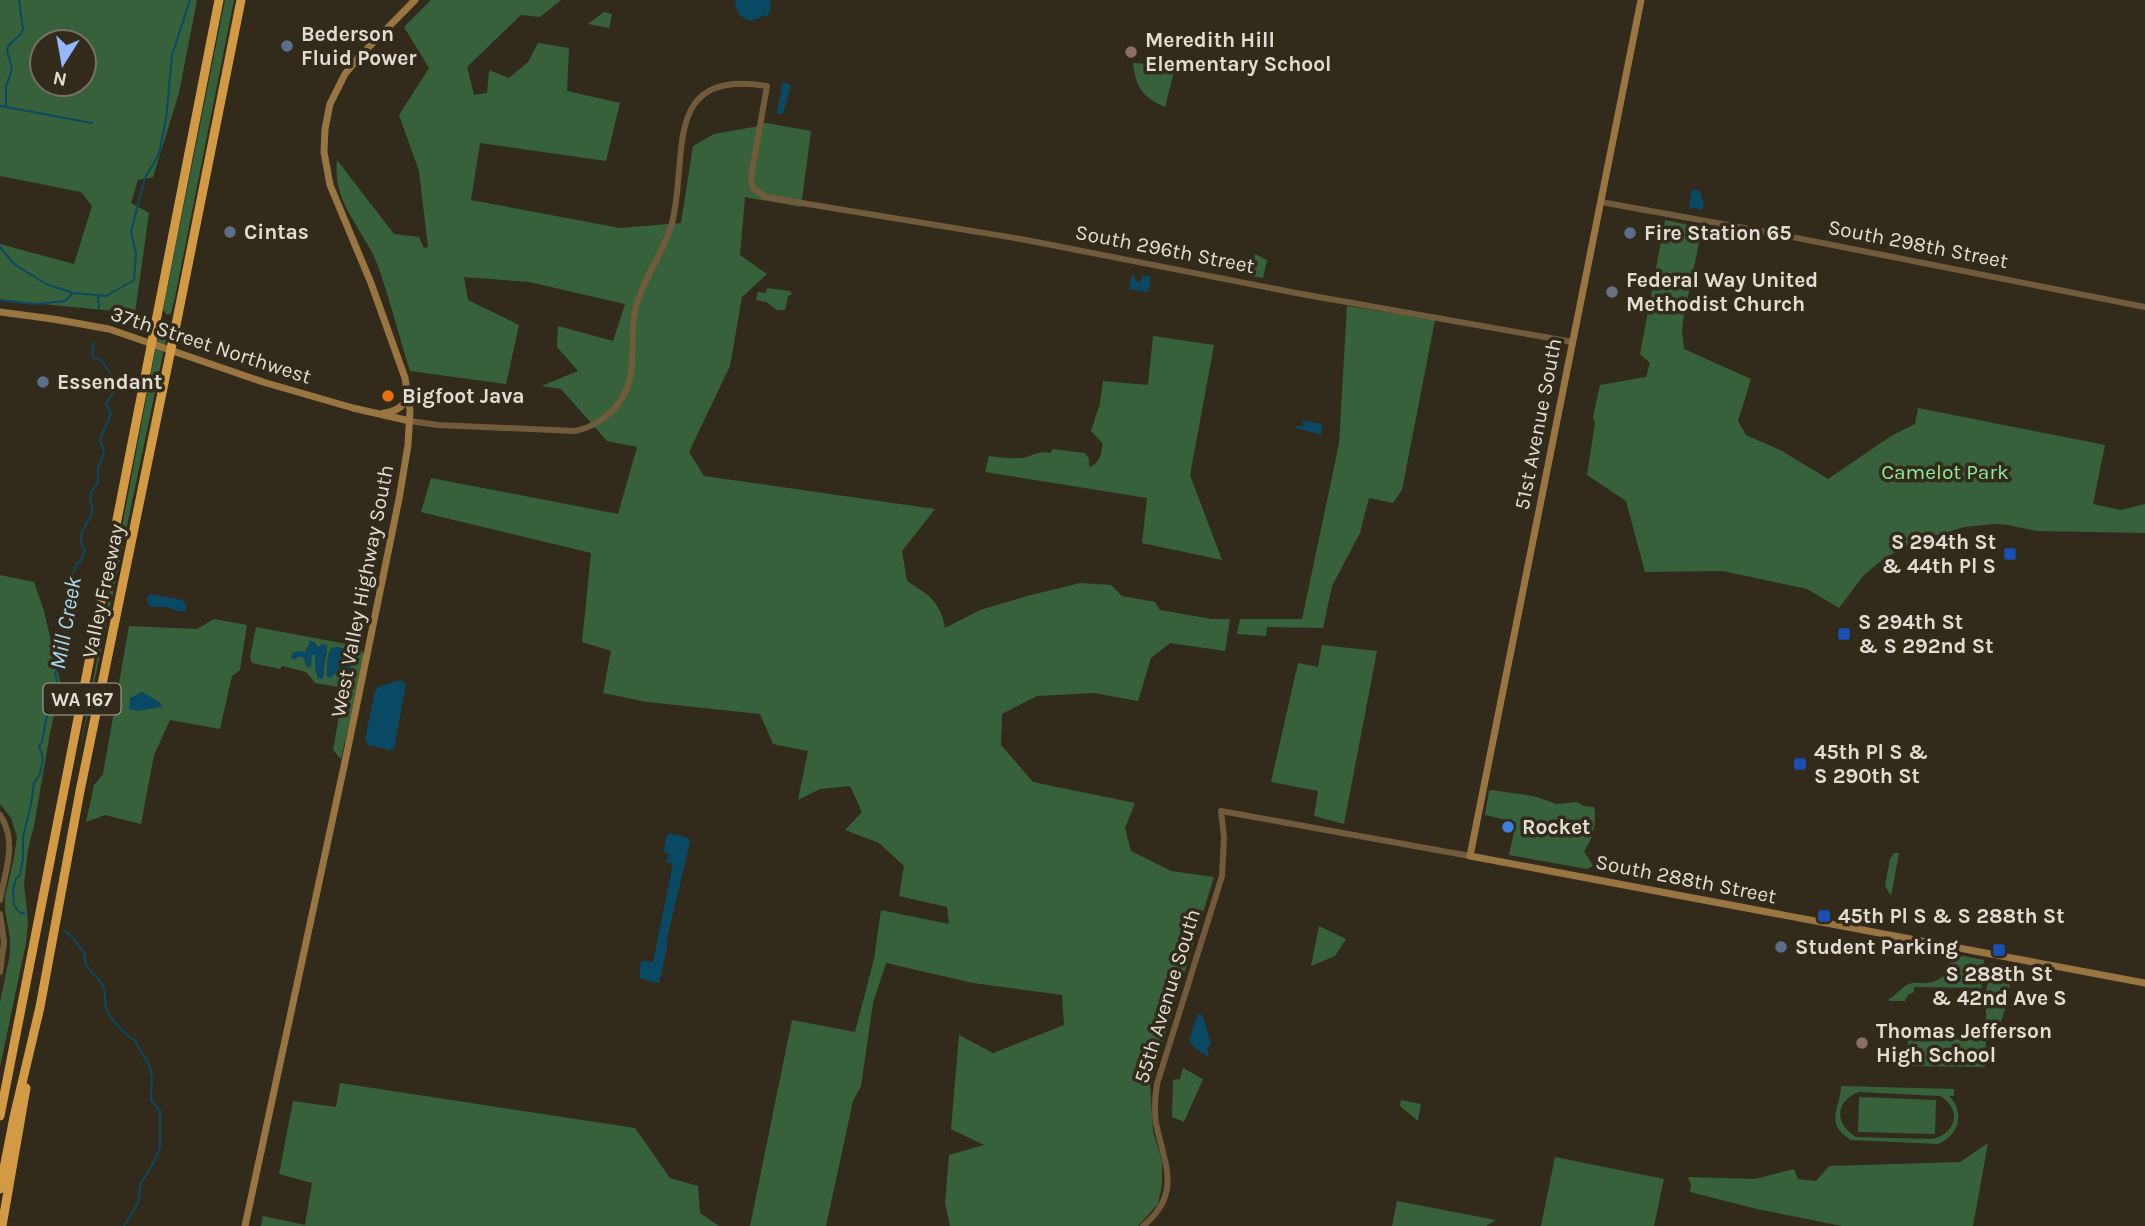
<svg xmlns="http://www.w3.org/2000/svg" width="2145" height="1226" font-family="Karla,sans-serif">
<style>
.green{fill:#37613b;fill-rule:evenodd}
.water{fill:#0a4963}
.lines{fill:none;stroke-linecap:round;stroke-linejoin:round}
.stream{stroke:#0a4963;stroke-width:2}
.tertiary{stroke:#725b3c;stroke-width:6}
.secondary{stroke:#997542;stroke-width:7}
.motorway{stroke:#d39a46;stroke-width:9}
.service-dot{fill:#5c6f8a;stroke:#322b1b;stroke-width:2.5}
.education-dot{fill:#8d6e63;stroke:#322b1b;stroke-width:2.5}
.worship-dot{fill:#6b7280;stroke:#322b1b;stroke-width:2.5}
.food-dot{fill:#e8710a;stroke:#322b1b;stroke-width:2.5}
.transit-dot{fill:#1a4fb4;stroke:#322b1b;stroke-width:2.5}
.shop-dot{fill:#3f7fe0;stroke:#322b1b;stroke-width:2.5}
.labels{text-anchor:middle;stroke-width:7;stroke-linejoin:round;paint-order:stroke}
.shield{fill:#322b1b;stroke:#ada89c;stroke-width:2}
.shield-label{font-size:19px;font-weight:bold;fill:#e2ddd3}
.poi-label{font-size:21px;font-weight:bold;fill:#e2ddd3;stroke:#322b1b;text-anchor:start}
.street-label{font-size:21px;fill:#e2ddd3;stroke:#322b1b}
.park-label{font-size:21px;fill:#8ced96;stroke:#322b1b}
.water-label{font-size:23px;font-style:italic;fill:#a9d8f1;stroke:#322b1b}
</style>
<rect width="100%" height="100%" fill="#322b1b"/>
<g class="green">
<path d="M0 0H197L179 93 153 177 138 180 131 203 149 213 135 313 0 300V244L74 264 92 206 81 192 0 176ZM42 42H84V84H42Z"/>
<path d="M225 0H234L175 297 171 313 167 315 163 310Z"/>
<path d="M431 0H561L540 17 521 15 467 67 474 95 487 93 489 70 509 78 528 62 538 43 569 48 567 91 620 103 606 161 480 143 471 200 620 228 681 223 693 146 714 134 759 126 760 122 811 131 801 207 745 197 740 255 767 274 742 297 730 366 689 452 704 476 935 509 902 551 907 581C928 594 941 602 945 628L980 610 1027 596 1080 583 1111 585 1122 596 1155 602 1160 610 1212 619H1230L1225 651 1170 643 1151 658 1138 701 1094 693 1037 696 1002 714 1001 745 1033 782 1135 803 1125 828 1131 851 1171 871 1214 877 1150 1083 1153 1131 1162 1161V1184L1158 1204 1138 1226H950L945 1203 949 1155 984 1145 951 1129 959 1035 993 1053 1064 1025 1062 995 973 983 886 963 873 1003 861 1086 853 1101 826 1226H750L792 1020 855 1032 874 959 881 910 949 924 947 907 899 896 904 866 879 843 845 830 862 812 850 786 820 789 798 800 808 751 773 744 760 714 647 702 603 693 611 651 582 642 591 553 421 512 431 478 618 514 637 447 607 441 561 389 541 386 578 371 557 347 558 326 613 341 625 304 529 282 464 277 468 300 519 325 506 384 410 371C399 336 390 300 378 266 364 228 332 204 337 160L394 234 419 237 424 248 428 247 419 171 399 115 429 68 404 27Z"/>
<path d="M604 12 612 14 609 28 588 24Z"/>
<path d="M1133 63 1171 65 1175 68 1165 107C1143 98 1135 86 1133 63Z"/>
<path d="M1665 220 1702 228 1683 321 1682 331 1684 349 1751 379 1738 421 1746 435 1782 451 1828 479 1891 436 1915 424 1918 408 2105 445 2093 504 2121 510 2145 504V533L2037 531 2008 525 1994 524 1964 527 1939 535 1922 538 1883 559 1863 576 1839 608 1807 589 1723 571 1645 572 1626 501 1587 475 1595 423 1593 417 1600 385 1646 377 1650 363 1640 354Z"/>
<path d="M1255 254 1267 260 1263 278 1251 276Z"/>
<path d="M767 288 790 291 792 294 788 296 785 310H777L766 302 756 300 758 292 766 293Z"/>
<path d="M1347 306 1435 320 1402 490 1393 503 1369 498 1360 533 1332 586 1323 628 1267 627 1266 636 1237 634 1240 619H1302L1339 444Z"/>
<path d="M165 320 168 322 169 325 79 755 150 378 161 322Z"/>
<path d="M1153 336 1214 345 1190 475 1222 560 1142 543 1147 498 985 472 989 456C999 457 1010 459 1020 458 1032 458 1035 450 1050 453L1053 449 1085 453 1089 459V467C1099 465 1101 454 1103 444L1091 431 1100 403 1103 381 1148 385Z"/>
<path d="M0 575 34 582 44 611 61 686 50 733 34 826 28 849 24 884 28 922 26 943 0 1067V1002L10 954V938L5 910V896L13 863 17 837 11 818 0 804Z"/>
<path d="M214 619 247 625 240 670 232 676 220 729 170 720 154 755 141 824 105 815 86 822 94 785 103 774 129 626 197 629Z"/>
<path d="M256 627 357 646 365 654 341 759 333 750 344 688 315 683 306 672 282 666 280 669 252 663 250 657ZM314 642 318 647 327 650 323 670 324 675 318 678 315 668V654L298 657 305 653 308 646ZM338 647 351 662 349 675H339L337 673 327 677 328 655 332 648Z"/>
<path d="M1322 645 1377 651 1344 824 1314 816 1318 791 1271 782 1298 663 1318 667Z"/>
<path d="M1491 790 1533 796 1557 804 1577 802 1584 806 1594 807C1597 822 1593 839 1584 851L1593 866 1587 869 1509 855 1516 822 1485 815 1489 791Z"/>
<path d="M1894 853H1899L1891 896 1885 886 1890 859Z"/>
<path d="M1319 926 1346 939 1335 956 1311 966Z"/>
<path d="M1953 954 1984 960 1981 993H1979L1978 988 1914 987V992L1908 995 1905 1001H1889V999C1896 995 1900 989 1907 985 1912 982 1918 983 1924 983 1943 983 1949 971 1953 954Z"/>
<path d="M1991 964 2013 969C2008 991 2007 1021 1990 1038L1901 1036V1029L1913 1030V1032L1978 1033V1029L1983 1028 1986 1024V992Z"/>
<path d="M1908 1038 1986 1040 1985 1067 1907 1066Z"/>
<path d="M1183 1068 1203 1079 1184 1122 1172 1117 1173 1080 1180 1079Z"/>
<path d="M340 1083 635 1128 670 1178 698 1186 700 1213 719 1226H261L263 1216 305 1225 312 1183 279 1174 293 1101 336 1107Z"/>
<path d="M1841 1086 1954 1089V1096H1949C1965 1112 1960 1135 1938 1144L1851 1140C1823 1123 1841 1108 1841 1086ZM1859 1092 1940 1096C1963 1109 1956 1135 1931 1139L1856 1137C1834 1124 1835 1101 1859 1092Z"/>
<path d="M1859 1097 1936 1100 1935 1134 1858 1132Z"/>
<path d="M1401 1100 1421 1104 1418 1121 1400 1106Z"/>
<path d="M1988 1143 1973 1226H1842L1757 1209 1690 1192 1691 1185 1688 1177 1755 1179 1794 1169 1798 1179 1816 1181 1829 1166 1960 1162Z"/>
<path d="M1555 1157 1664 1179 1654 1226H1541Z"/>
<path d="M1397 1201 1496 1220 1486 1226H1392Z"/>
</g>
<g class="water">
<path d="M735 0H770L771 9 767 17 764 15C750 27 735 17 735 0Z"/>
<path d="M783 82 791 85 783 114H778L777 111Z"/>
<path d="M1692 189 1700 191 1704 206 1701 210 1689 207Z"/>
<path d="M1132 274 1138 283 1141 281 1143 275 1151 277 1148 292 1129 289Z"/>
<path d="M1302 420 1322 424 1321 435 1296 428V426H1304Z"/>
<path d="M150 594 182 600 186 605V610L182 612 166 607H151L147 603 148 596Z"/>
<path d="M310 640 318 647 323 644 327 645 323 679 318 678 315 668V654L312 655 311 667H307L303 657H298L294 660 291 657 293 652 302 651 306 653Z"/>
<path d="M338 647 350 650 349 681 346 682 340 680 337 673 330 678 327 677 328 655 332 648Z"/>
<path d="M397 681H402L406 684 394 749 390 750 368 745 365 739 375 691 378 687Z"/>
<path d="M142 692 160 702 162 707 137 711 129 709 130 698Z"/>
<path d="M669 833 686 837 690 842 667 938V947L659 983H657L639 978 641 961 653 962 673 864 666 862 669 854 664 852 666 838Z"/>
<path d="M1198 1014 1203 1016 1211 1044 1207 1048 1209 1057 1196 1049 1189 1041Z"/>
</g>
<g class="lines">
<g class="stream">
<path d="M0 106 92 123"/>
<path d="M6 107V87L12 69 7 51 8 46 21 34 23 29 19 0"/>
<path d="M0 247 14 264 46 284 73 293 106 296 134 280 136 254 131 231 145 178 159 154 166 119 172 55 190 0"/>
<path d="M98 296 99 309"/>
<path d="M0 300 35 304 65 301 73 293"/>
<path d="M25 914 19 912 14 905 13 889 16 879 20 875 23 859V837L31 804 34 783 40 774 43 758 39 746 42 742C44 732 46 715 50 707 57 693 60 690 55 673 62 667 61 657 56 650L70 619C68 613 64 608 65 601 67 589 77 592 71 578L77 563 80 562 85 551C70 526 101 522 90 500L91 492 98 483V468L104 453 100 439 111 414 106 404 115 390C114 377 108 369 100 359L94 358 92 353 94 343"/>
<path d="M65 931 72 937 85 954C82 970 97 973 103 986 106 993 104 1001 106 1008 108 1017 126 1036 135 1040 138 1049 145 1056 149 1065 154 1077 151 1088 151 1100L160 1111V1147L155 1160 141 1183 138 1203 124 1226"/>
</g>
<g class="tertiary">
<path d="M1601 202 1772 233 2145 307"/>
<path d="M410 421 438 425 575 431C590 428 601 422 612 411 644 379 626 344 636 306 644 277 664 252 672 223 689 157 660 68 767 86L751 177 753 188 765 197 1021 239 1296 293 1573 342"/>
<path d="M0 815C18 842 5 871 0 900"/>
<path d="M0 914 4 942 0 972"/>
<path d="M1143 1226C1183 1193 1164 1164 1156 1123 1154 1110 1155 1097 1157 1084L1222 876 1224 837 1221 811 1470 856"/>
</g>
<g class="secondary">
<path d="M1641 0 1470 856 2145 983"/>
<path d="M0 312 53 319 109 329 263 382 353 408 410 421"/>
<path d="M384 413C397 411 404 407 408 394"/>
<path d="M245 1226 346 757 399 499 408 445 410 410 405 378 371 283 330 185 324 152 325 129 330 104 345 74 359 57 415 0"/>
</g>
<g class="motorway">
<path d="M0 1116 219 0"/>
<path d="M0 1189 14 1117 40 1007 80 791 177 320 241 0"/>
<path d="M2 1226 26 1088"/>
</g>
</g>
<g class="service-dot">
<circle cx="287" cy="46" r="7"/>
<circle cx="230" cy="232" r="7"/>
<circle cx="1630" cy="233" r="7"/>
<circle cx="43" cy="382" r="7"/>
<circle cx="1781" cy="947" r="7"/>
</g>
<g class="education-dot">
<circle cx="1131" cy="52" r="7"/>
<circle cx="1862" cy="1043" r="7"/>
</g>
<circle class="worship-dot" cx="1612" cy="292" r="7"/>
<circle class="food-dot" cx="388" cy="396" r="7"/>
<g class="transit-dot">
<rect x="2003" y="547" width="14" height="14" rx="3.5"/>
<rect x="1837" y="627" width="14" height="14" rx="3.5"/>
<rect x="1793" y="757" width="14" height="14" rx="3.5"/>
<rect x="1817" y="909" width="14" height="14" rx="3.5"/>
<rect x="1992" y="943" width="14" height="14" rx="3.5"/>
</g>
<circle class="shop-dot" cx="1508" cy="827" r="7"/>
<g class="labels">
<rect class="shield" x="43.5" y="683.5" width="77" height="31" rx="5"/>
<g class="shield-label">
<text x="82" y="706">WA 167</text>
</g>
<g class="poi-label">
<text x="301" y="41">Bederson<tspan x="301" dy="24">Fluid Power</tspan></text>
<text x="1145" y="47">Meredith Hill<tspan x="1145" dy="24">Elementary School</tspan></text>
<text x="244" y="239">Cintas</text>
<text x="1644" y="240">Fire Station 65</text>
<text x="1626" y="287">Federal Way United<tspan x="1626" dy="24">Methodist Church</tspan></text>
<text x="57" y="389">Essendant</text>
<text x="402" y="403">Bigfoot Java</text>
<text x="1996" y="549" text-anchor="end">S 294th St<tspan x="1996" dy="24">&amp; 44th Pl S</tspan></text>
<text x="1858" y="629">S 294th St<tspan x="1858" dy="24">&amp; S 292nd St</tspan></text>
<text x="1814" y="759">45th Pl S &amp;<tspan x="1814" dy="24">S 290th St</tspan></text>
<text x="1522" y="834">Rocket</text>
<text x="1838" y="923">45th Pl S &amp; S 288th St</text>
<text x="1795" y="954">Student Parking</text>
<text x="1999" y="981" text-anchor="middle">S 288th St<tspan x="1999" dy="24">&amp; 42nd Ave S</tspan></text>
<text x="1876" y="1038">Thomas Jefferson<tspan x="1876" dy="24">High School</tspan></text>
</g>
<g class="street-label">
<text transform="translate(1918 244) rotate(11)" y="7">South 298th Street</text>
<text transform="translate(1165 249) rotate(11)" y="7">South 296th Street</text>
<text transform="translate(211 345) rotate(18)" y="7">37th Street Northwest</text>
<text transform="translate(1538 424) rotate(-79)" y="7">51st Avenue South</text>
<text transform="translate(103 591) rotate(-78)" y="7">Valley Freeway</text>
<text transform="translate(362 591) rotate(-79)" y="7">West Valley Highway South</text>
<text transform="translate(1686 879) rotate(11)" y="7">South 288th Street</text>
<text transform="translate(1167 996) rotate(-73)" y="7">55th Avenue South</text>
</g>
<g class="park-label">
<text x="1945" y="479">Camelot Park</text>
</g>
<g class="water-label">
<text transform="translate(65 623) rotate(-80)" y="8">Mill Creek</text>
</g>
</g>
<g transform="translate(63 63) rotate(191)"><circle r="33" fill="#322b1b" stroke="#787265" stroke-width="2"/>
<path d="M0-5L12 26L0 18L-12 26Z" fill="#96b6fd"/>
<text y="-10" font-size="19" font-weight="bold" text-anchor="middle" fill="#e2ddd3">N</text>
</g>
</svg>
